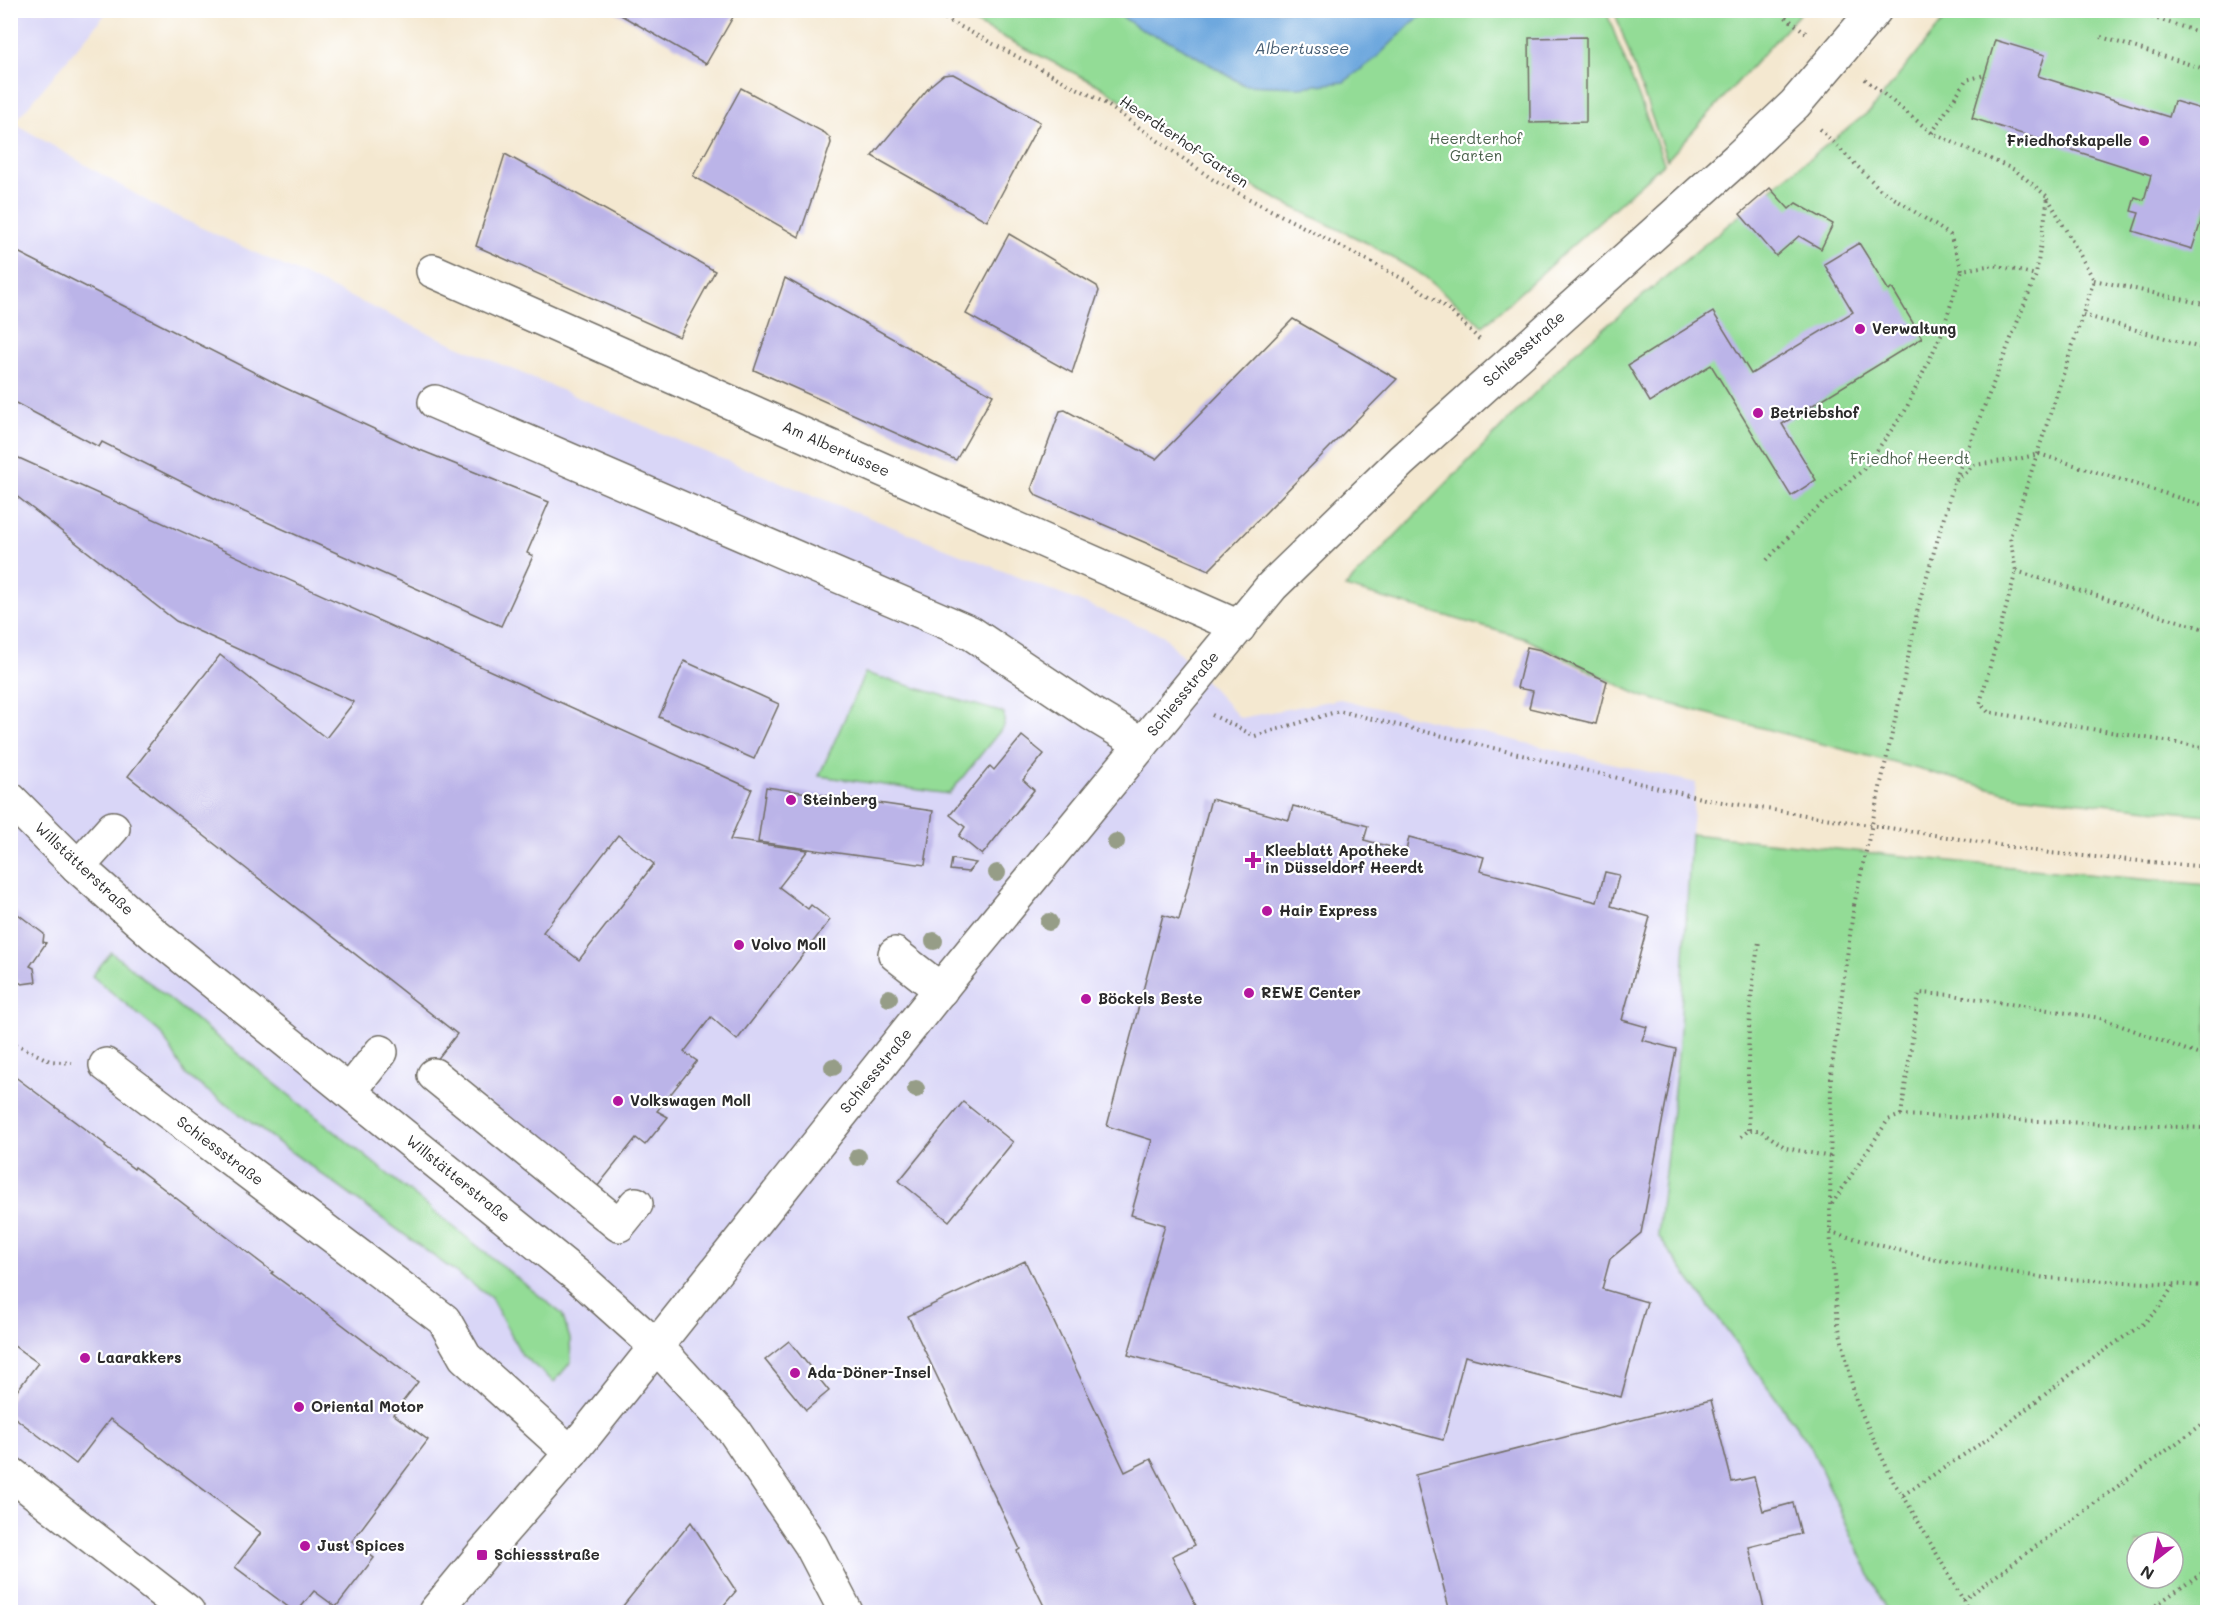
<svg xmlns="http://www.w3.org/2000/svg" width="2218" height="1623" font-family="Mali,sans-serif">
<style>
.built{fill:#d9d6f7}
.green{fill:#93dc96;stroke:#5f8460;stroke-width:1.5;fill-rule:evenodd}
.water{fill:#6ea8de;stroke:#4c6a84;stroke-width:1.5}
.building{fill:#bbb4e8;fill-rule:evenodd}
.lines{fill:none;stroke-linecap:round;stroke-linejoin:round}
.minor-casing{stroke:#716d65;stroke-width:36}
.path{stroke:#716d65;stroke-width:4;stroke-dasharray:1.5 4.5;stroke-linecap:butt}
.minor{stroke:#fff;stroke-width:33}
.path-bridge{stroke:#716d65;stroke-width:4;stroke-dasharray:1.5 4.5;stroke-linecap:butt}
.tree{fill:#969d87}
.poi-dot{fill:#b5179e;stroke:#fff;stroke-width:2}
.labels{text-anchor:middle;stroke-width:4.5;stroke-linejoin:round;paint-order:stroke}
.park-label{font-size:15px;fill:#4a604b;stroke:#fff}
.poi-label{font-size:15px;font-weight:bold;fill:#2b2b2b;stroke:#fff;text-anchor:start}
.street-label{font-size:15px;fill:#2b2b2b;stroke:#fff}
.water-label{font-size:16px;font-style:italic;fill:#465d73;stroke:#fff}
</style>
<rect width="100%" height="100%" fill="#fff"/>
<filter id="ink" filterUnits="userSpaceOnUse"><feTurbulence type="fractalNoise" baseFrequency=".0167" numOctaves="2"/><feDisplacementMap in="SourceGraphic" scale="12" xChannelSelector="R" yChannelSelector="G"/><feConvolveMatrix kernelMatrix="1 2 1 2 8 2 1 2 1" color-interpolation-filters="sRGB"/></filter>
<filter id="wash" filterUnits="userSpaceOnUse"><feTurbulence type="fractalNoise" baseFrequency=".008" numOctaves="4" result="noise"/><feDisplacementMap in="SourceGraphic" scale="24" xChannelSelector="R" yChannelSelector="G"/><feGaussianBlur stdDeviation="1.35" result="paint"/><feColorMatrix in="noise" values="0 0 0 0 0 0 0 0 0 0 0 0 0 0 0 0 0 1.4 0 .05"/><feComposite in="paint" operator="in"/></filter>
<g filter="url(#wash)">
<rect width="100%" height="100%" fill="#f4e8d0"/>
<path class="built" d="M11 11H108L14 123 161 209 428 333 705 452 1163 635 1240 718 1340 699 1696 783 1691 834 1679 1046 1658 1236 1810 1445 1887 1612H11Z"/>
<g class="green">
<path d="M1614 10H1801L1802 11 1667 160Z"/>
<path d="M952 11H1606L1664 163 1483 326 1424 276 1369 244 1282 202 1219 168 1143 114 1098 85Z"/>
<path d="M1951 11H2207V815L2016 795 1641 696 1526 639 1345 587 1574 353 1777 184 1871 110Z"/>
<path d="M865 673 1004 713V726L949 794 819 776Z"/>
<path d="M1691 834 1989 865 2207 885V1612H1887L1810 1445 1658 1236 1679 1046ZM2137 1542H2173V1578H2137Z"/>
<path d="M111 952 562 1314 570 1339 571 1362 554 1382 522 1355 491 1298 186 1075 162 1034 92 976Z"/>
</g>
<path class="water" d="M1114 11 1429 10V11L1413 22 1375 59 1344 82 1299 87 1244 85 1174 43 1140 29Z"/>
<g id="blocks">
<g class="building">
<path d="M612 10H737L706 64Z"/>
<path d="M1586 37V122L1530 123 1529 38Z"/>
<path d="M1995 40 2045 55 2038 76 2169 117 2174 101 2208 111V200L2192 249 2133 231 2139 213 2131 211 2135 197 2144 200 2151 175 1972 118Z"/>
<path d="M953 74 1040 122 987 221 872 156 931 85 943 75Z"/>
<path d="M741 88 825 133 830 138 831 143 799 237 693 176Z"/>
<path d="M505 154 715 271 679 337 476 246Z"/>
<path d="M1770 188 1789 209 1796 203 1833 224 1821 249 1799 236 1776 256 1740 214Z"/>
<path d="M1009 234 1097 286 1099 291 1072 373 966 314Z"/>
<path d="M1859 243 1889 291 1892 288 1922 338 1782 424 1816 480 1791 496 1711 365 1650 402 1628 365 1713 312 1751 374 1853 312 1824 264Z"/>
<path d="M10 248 281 386 415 448 549 502 527 553 533 556 501 626 222 502 102 442 99 447 10 400Z"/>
<path d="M785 278 993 395 956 460 754 370Z"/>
<path d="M1293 319 1397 379 1209 570 1037 496 1033 491 1032 487 1060 411 1065 410 1156 459Z"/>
<path d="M10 454 752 789 730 840 808 850 779 887 808 909 811 905 830 920 737 1040 711 1017 684 1052 697 1061 657 1111 668 1117 645 1145 636 1138 597 1187 436 1061 457 1034 128 776 149 749 147 748 220 655 326 738 354 702 176 621 10 491ZM618 835 654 864 579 960 543 932Z"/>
<path d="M1527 647 1541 650 1607 681 1596 724 1529 708 1533 691 1517 688Z"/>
<path d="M684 661 779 704 754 759 659 717Z"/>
<path d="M1022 736 1044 754 1023 780 1034 790 982 855 959 836 965 827 950 815 990 766 994 770Z"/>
<path d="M766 787 933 811 925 865 758 842Z"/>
<path d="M1211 799 1289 820 1293 806 1368 826 1364 840 1406 851 1409 837 1484 857 1480 871 1597 902 1605 872 1619 875 1611 906 1650 917 1622 1020 1647 1027 1642 1040 1676 1049 1641 1233 1610 1259 1602 1289 1647 1302 1621 1397 1465 1356 1443 1440 1128 1355 1165 1225 1131 1215 1152 1140 1107 1126 1163 915 1179 920Z"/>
<path d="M952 859 976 863 968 872 950 870Z"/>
<path d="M10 908 44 934 43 942 46 943 30 966 34 968 36 982 22 984 10 976Z"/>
<path d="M10 1073 106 1145 105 1147 134 1169 135 1167 273 1272 271 1273 301 1295 302 1294 418 1382 393 1414 428 1440 352 1541 374 1558 336 1607 314 1591 297 1612H295L235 1567 261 1533 110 1419 76 1464 10 1414V1400L38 1363 10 1343Z"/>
<path d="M963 1102 1013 1142 949 1221 899 1181Z"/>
<path d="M1025 1261 1125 1472 1151 1459 1195 1545 1172 1556 1199 1612H1047L1017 1551 1020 1549 908 1316Z"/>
<path d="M789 1341 829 1391 806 1410 765 1360Z"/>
<path d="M1711 1400 1732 1482 1754 1477 1763 1511 1793 1503 1801 1534 1749 1547 1765 1612H1450L1415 1475Z"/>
<path d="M691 1522 736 1591 718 1612H618Z"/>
</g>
</g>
</g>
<g filter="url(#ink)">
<use href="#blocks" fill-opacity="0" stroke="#716d65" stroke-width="1.5"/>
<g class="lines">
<defs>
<g id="minor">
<path d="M433 271 1239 627"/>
<path d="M435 402 971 633 1092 714 1142 744"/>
<path d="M10 799 78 867 155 935 580 1278 657 1347 734 1431 811 1545 846 1612"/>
<path d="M78 867 113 828"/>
<path d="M895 954 941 990"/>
<path d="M106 1065 444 1320 465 1357 571 1453"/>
<path d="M434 1075 619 1225 636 1204"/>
<path d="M350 1091 381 1052"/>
<path d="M10 1473 188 1612"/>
<path d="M435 1612 482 1555 571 1453 953 974 1272 586 1401 461 1737 159 1795 104 1875 10"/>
</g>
</defs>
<use href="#minor" class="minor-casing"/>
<g class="path">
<path d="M929 10 1103 102 1215 181 1409 282 1447 308 1482 342"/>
<path d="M1776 10 1809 35"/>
<path d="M2129 10 2208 35"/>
<path d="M2101 37 2208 70"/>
<path d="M1865 79 1932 133 2015 170 2048 197 2036 275 1954 483 1919 603 1901 693"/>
<path d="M1820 129 1880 189 1950 235 1962 270 1994 265 2036 275"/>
<path d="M1932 133 1966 80 1985 75"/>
<path d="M2048 198 2094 280 2010 537 2016 571 1980 703 1988 712 2208 748"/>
<path d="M2094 280 2208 305"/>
<path d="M2083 315 2208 350"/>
<path d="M1956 481 1974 465 2018 459 2039 454 2208 507"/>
<path d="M1767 560 1807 517 1863 470 1905 411 1941 335 1962 270"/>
<path d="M2016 571 2208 630"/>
<path d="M1212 715 1255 736 1339 711 1709 800 2050 853 2208 867"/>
<path d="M1854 905 1831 1074 1830 1232 1838 1324 1856 1401 1894 1483 1903 1495 1970 1612"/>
<path d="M10 1041 50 1061 72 1063"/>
<path d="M2208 1092 2203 1128 2208 1177"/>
<path d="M1901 1115 1919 993 1952 995 2100 1018 2208 1058"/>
<path d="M1749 1130C1747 1066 1747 1005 1759 942"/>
<path d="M1741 1137 1749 1130H1760L1786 1148 1831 1157"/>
<path d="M1832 1204 1888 1120 1901 1115 2203 1128"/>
<path d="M1830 1232 1932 1259 2046 1278 2208 1286"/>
<path d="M1903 1495 1989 1438 2079 1368 2143 1324 2158 1309 2173 1286"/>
<path d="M1963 1600 2208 1420"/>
<path d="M2146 1612 2208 1569"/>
</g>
<use href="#minor" class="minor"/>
<path class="path-bridge" d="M1854 905 1901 693"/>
</g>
<g class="tree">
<circle cx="1116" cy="842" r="9"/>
<circle cx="997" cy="873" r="9"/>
<circle cx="1049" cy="922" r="9"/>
<circle cx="934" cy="941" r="9"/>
<circle cx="889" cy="998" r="9"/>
<circle cx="833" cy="1067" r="9"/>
<circle cx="916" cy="1089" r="9"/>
<circle cx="858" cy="1157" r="9"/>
</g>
</g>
<g class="poi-dot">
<circle cx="2144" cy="141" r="6"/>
<circle cx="1860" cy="329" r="6"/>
<circle cx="1758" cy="413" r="6"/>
<circle cx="791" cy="800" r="6"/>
<path d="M1250 851h6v6h6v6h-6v6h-6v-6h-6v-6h6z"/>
<circle cx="1267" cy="911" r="6"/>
<circle cx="739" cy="945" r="6"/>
<circle cx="1249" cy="993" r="6"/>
<circle cx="1086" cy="999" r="6"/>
<circle cx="618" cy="1101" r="6"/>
<circle cx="85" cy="1358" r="6"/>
<circle cx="795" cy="1373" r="6"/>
<circle cx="299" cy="1407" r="6"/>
<circle cx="305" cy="1546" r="6"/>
<rect x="476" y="1549" width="12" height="12" rx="3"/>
</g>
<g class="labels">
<g class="park-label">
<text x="1476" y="144">Heerdterhof<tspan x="1476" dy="17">Garten</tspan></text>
<text x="1910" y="464">Friedhof Heerdt</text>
</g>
<g class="poi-label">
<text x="2132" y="146" text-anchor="end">Friedhofskapelle</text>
<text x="1872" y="334">Verwaltung</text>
<text x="1770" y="418">Betriebshof</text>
<text x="803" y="805">Steinberg</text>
<text x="1265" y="856">Kleeblatt Apotheke<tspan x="1265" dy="17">in Düsseldorf Heerdt</tspan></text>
<text x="1279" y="916">Hair Express</text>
<text x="751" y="950">Volvo Moll</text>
<text x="1261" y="998">REWE Center</text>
<text x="1098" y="1004">Böckels Beste</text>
<text x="630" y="1106">Volkswagen Moll</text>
<text x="97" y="1363">Laarakkers</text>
<text x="807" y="1378">Ada-Döner-Insel</text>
<text x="311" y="1412">Oriental Motor</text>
<text x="317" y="1551">Just Spices</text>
<text x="494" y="1560">Schiessstraße</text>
</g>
<g class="street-label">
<text transform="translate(1184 142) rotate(34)" y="5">Heerdterhof-Garten</text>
<text transform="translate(1524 349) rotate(-42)" y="5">Schiessstraße</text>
<text transform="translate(836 449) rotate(24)" y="5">Am Albertussee</text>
<text transform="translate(1183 694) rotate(-51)" y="5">Schiessstraße</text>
<text transform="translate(84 869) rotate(43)" y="5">Willstätterstraße</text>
<text transform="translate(876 1071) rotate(-51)" y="5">Schiessstraße</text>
<text transform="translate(220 1151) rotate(37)" y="5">Schiessstraße</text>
<text transform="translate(458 1179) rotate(39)" y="5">Willstätterstraße</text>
</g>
<g class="water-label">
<text x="1302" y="54">Albertussee</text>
</g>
</g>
<rect width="2218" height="1623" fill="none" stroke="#fff" stroke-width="36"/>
<g transform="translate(2155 1560) rotate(211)"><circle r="28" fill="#ffffff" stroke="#aaaaaa" stroke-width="1.5"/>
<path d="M0-4.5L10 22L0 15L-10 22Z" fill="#b5179e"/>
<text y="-9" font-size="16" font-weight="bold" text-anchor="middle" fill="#2b2b2b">N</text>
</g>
</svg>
